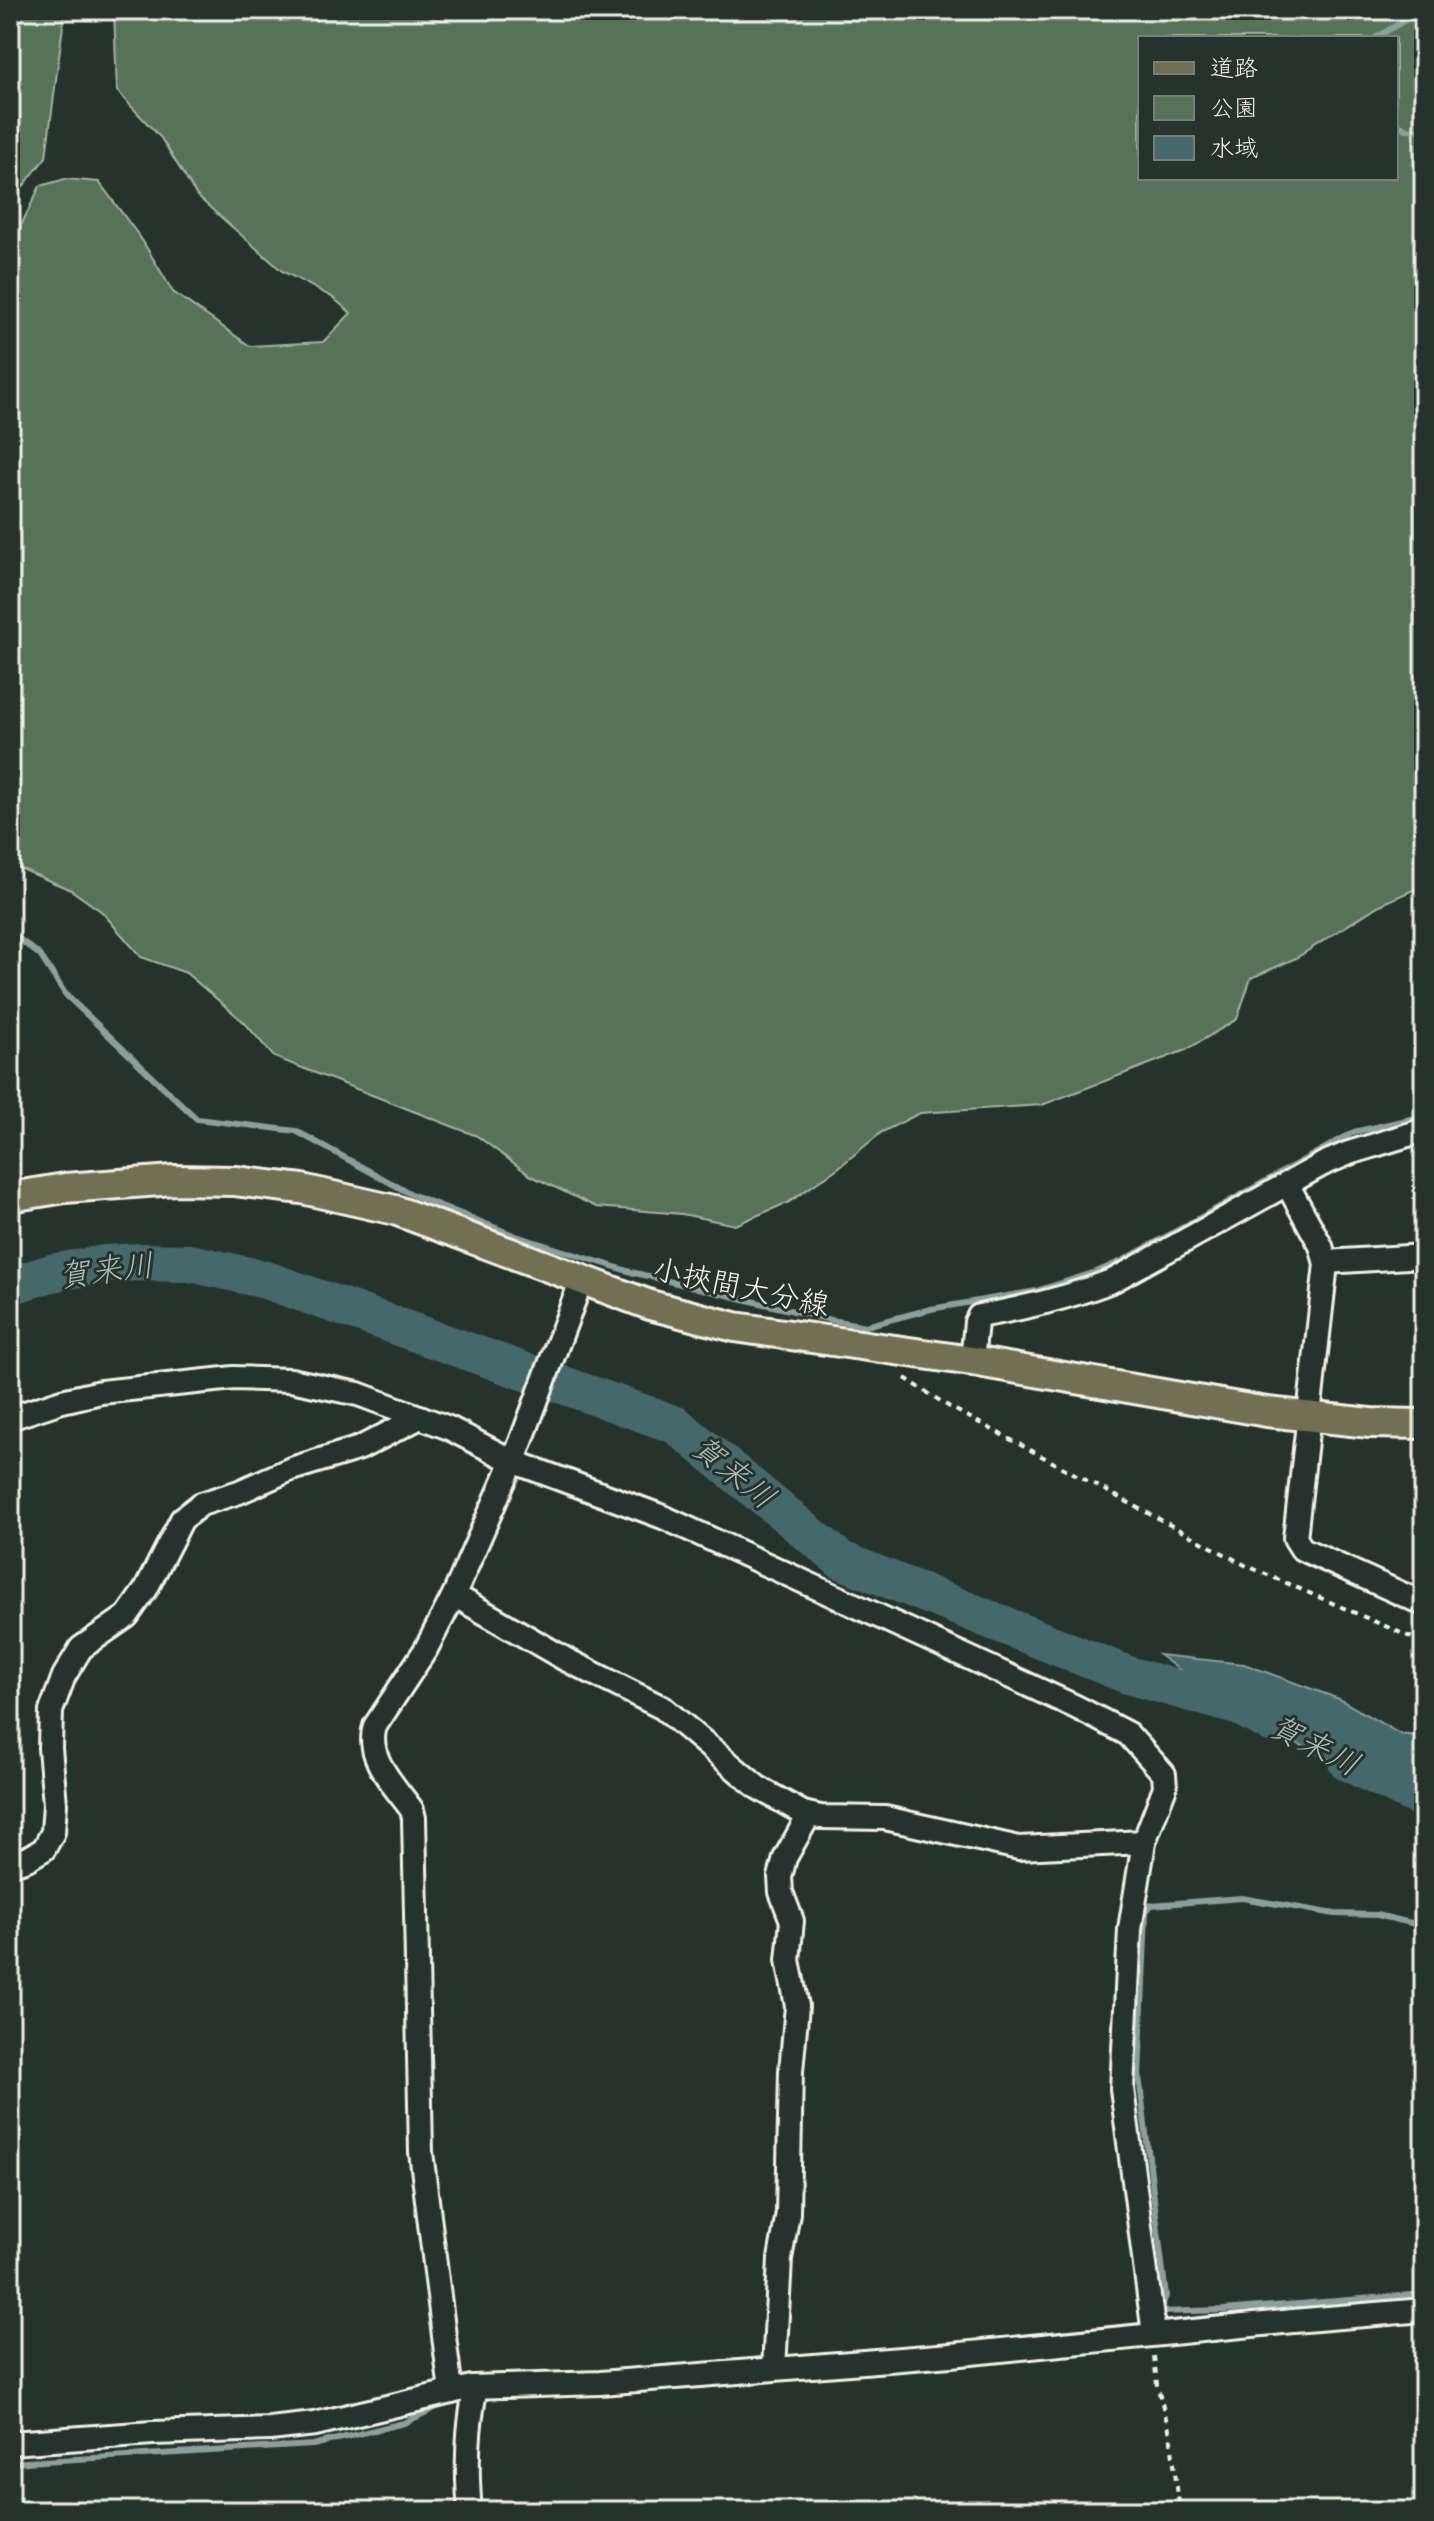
<svg xmlns="http://www.w3.org/2000/svg" width="1434" height="2521" font-family="Itim,'Klee One',sans-serif">
<style>
.green{fill:#56735a;stroke:#a5b2a1;stroke-width:2;fill-rule:evenodd}
.water{fill:#45696a;stroke:#8b9f9c;stroke-width:2}
.lines{fill:none;stroke-linecap:round;stroke-linejoin:round}
.stream{stroke:#8b9f9c;stroke-width:6}
.river{stroke:#45696a;stroke-width:38}
.minor-casing{stroke:#f4f1e8;stroke-width:28}
.major-casing{stroke:#f4f1e8;stroke-width:34}
.path{stroke:#f4f1e8;stroke-width:4;stroke-dasharray:6 6;stroke-linecap:butt}
.minor{stroke:#26332d;stroke-width:22}
.major{stroke:#716f52;stroke-width:28}
.labels{text-anchor:middle;stroke-width:6;stroke-linejoin:round;paint-order:stroke}
.street-label{font-size:30px;fill:#f4f1e8;stroke:#26332d}
.water-label{font-size:32px;font-style:italic;fill:#aebbb6;stroke:#26332d}
</style>
<rect width="100%" height="100%" fill="#26332d"/>
<filter id="ink" filterUnits="userSpaceOnUse"><feTurbulence type="fractalNoise" baseFrequency=".0125" numOctaves="2"/><feDisplacementMap in="SourceGraphic" scale="16" xChannelSelector="R" yChannelSelector="G"/><feConvolveMatrix kernelMatrix="1 2 1 2 8 2 1 2 1" color-interpolation-filters="sRGB"/></filter>
<g filter="url(#ink)">
<g class="green">
<path d="M10 10H65L46 157 10 203Z"/>
<path d="M114 10H1424V885L1378 906 1296 958 1251 978 1237 1019 1186 1050 1042 1105 920 1113 882 1132 838 1168 789 1202 735 1225 682 1214 596 1207 531 1176 477 1136 274 1057 245 1023 186 973 141 957 102 912 71 890 10 864V248L40 186 65 179 99 182 142 240 173 292 250 346 323 342 351 313 332 297 282 271 197 196 161 138 117 91ZM1140 38H1396V178H1140Z"/>
</g>
<path class="water" d="M1159 1655 1244 1664 1339 1699 1400 1734 1424 1737V1795L1357 1772 1246 1719Z"/>
<g class="lines">
<g class="stream">
<path d="M1375 38 1422 10"/>
<path d="M1396 124 1406 129 1424 130"/>
<path d="M10 932 40 955 66 995 197 1119 296 1131 411 1194 516 1236 631 1272 831 1320 866 1326 931 1309 1036 1291 1096 1272 1122 1261 1354 1132 1424 1116"/>
<path d="M1160 2312 1223 2310 1424 2294"/>
<path d="M1159 2313 1166 2296 1139 2076 1146 1912 1151 1905 1242 1898 1335 1914 1377 1915 1424 1926"/>
<path d="M861 2373 933 2367"/>
<path d="M610 2393 718 2384"/>
<path d="M10 2463 313 2445 404 2423 437 2407 463 2400"/>
</g>
<g class="river">
<path d="M10 1286 51 1273 105 1264 139 1262 190 1263 266 1280 676 1425 841 1560 1128 1675 1240 1707 1271 1723"/>
<path d="M1347 1762 1424 1800"/>
</g>
<defs>
<g id="minor">
<path d="M1287 1184 1321 1246 1326 1264 1295 1538 1302 1549 1424 1604"/>
<path d="M1326 1262 1424 1256"/>
<path d="M972 1361 976 1322 979 1316C1026 1308 1071 1297 1114 1280L1323 1164 1349 1153 1424 1130"/>
<path d="M10 1418 62 1401 101 1392 234 1378 291 1380 358 1394 449 1428 512 1461 663 1517 1076 1707 1128 1734 1164 1774 1165 1787 1144 1842 1130 1929 1122 2089 1154 2334"/>
<path d="M454 1595 565 1659 663 1708 757 1787 803 1813 820 1817 885 1818 1019 1848 1144 1842"/>
<path d="M10 1865 27 1859 44 1849 53 1832 55 1804 50 1748 51 1711 64 1676 81 1648 127 1616 146 1589 182 1519 201 1504 239 1492 291 1469 360 1448 420 1417"/>
<path d="M774 2369 780 2259 788 2213 791 2071 797 2006 788 1960 792 1921 781 1892 780 1877 785 1858 809 1815"/>
<path d="M451 2392 421 2152 414 1818 412 1810C395 1786 365 1758 375 1726L426 1649 454 1595 519 1447 582 1279"/>
<path d="M10 2443 153 2433 270 2429 315 2424 472 2387 600 2383 951 2355 1293 2321 1424 2310"/>
<path d="M470 2511C466 2470 467 2428 476 2387"/>
</g>
<path id="major" d="M10 1197 65 1188 174 1180 235 1181 302 1189 395 1210 650 1305 735 1327 972 1361 1267 1412 1370 1423 1424 1424"/>
</defs>
<use href="#minor" class="minor-casing"/>
<use href="#major" class="major-casing"/>
<g class="path">
<path d="M905 1378 948 1406 1245 1565 1424 1643"/>
<path d="M1154 2356 1157 2385 1170 2433 1180 2511"/>
</g>
<use href="#minor" class="minor"/>
<use href="#major" class="major"/>
</g>
</g>
<g class="labels">
<g class="street-label">
<text transform="translate(741 1287) rotate(12)" y="10">小挾間大分線</text>
</g>
<g class="water-label">
<text transform="translate(106 1270) rotate(-7)" y="11">賀来川</text>
<text transform="translate(734 1472) rotate(39)" y="11">賀来川</text>
<text transform="translate(1315 1745) rotate(27)" y="11">賀来川</text>
</g>
</g>
<rect width="1434" height="2521" fill="none" stroke="#26332d" stroke-width="40"/>
<rect x="20" y="20" width="1394" height="2481" fill="none" stroke="#f4f1e8" stroke-width="3" filter="url(#ink)"/>
<rect x="1138" y="36" width="260" height="144" fill="#26332d" stroke="#787f78" stroke-width="2"/>
<rect x="1154" y="62" width="40" height="12" fill="#716f52" stroke="#787f78" stroke-width="2"/>
<text x="1210" y="76" font-size="24" fill="#f4f1e8">道路</text>
<rect x="1154" y="96" width="40" height="24" fill="#56735a" stroke="#787f78" stroke-width="2"/>
<text x="1210" y="116" font-size="24" fill="#f4f1e8">公園</text>
<rect x="1154" y="136" width="40" height="24" fill="#45696a" stroke="#787f78" stroke-width="2"/>
<text x="1210" y="156" font-size="24" fill="#f4f1e8">水域</text>
</svg>
